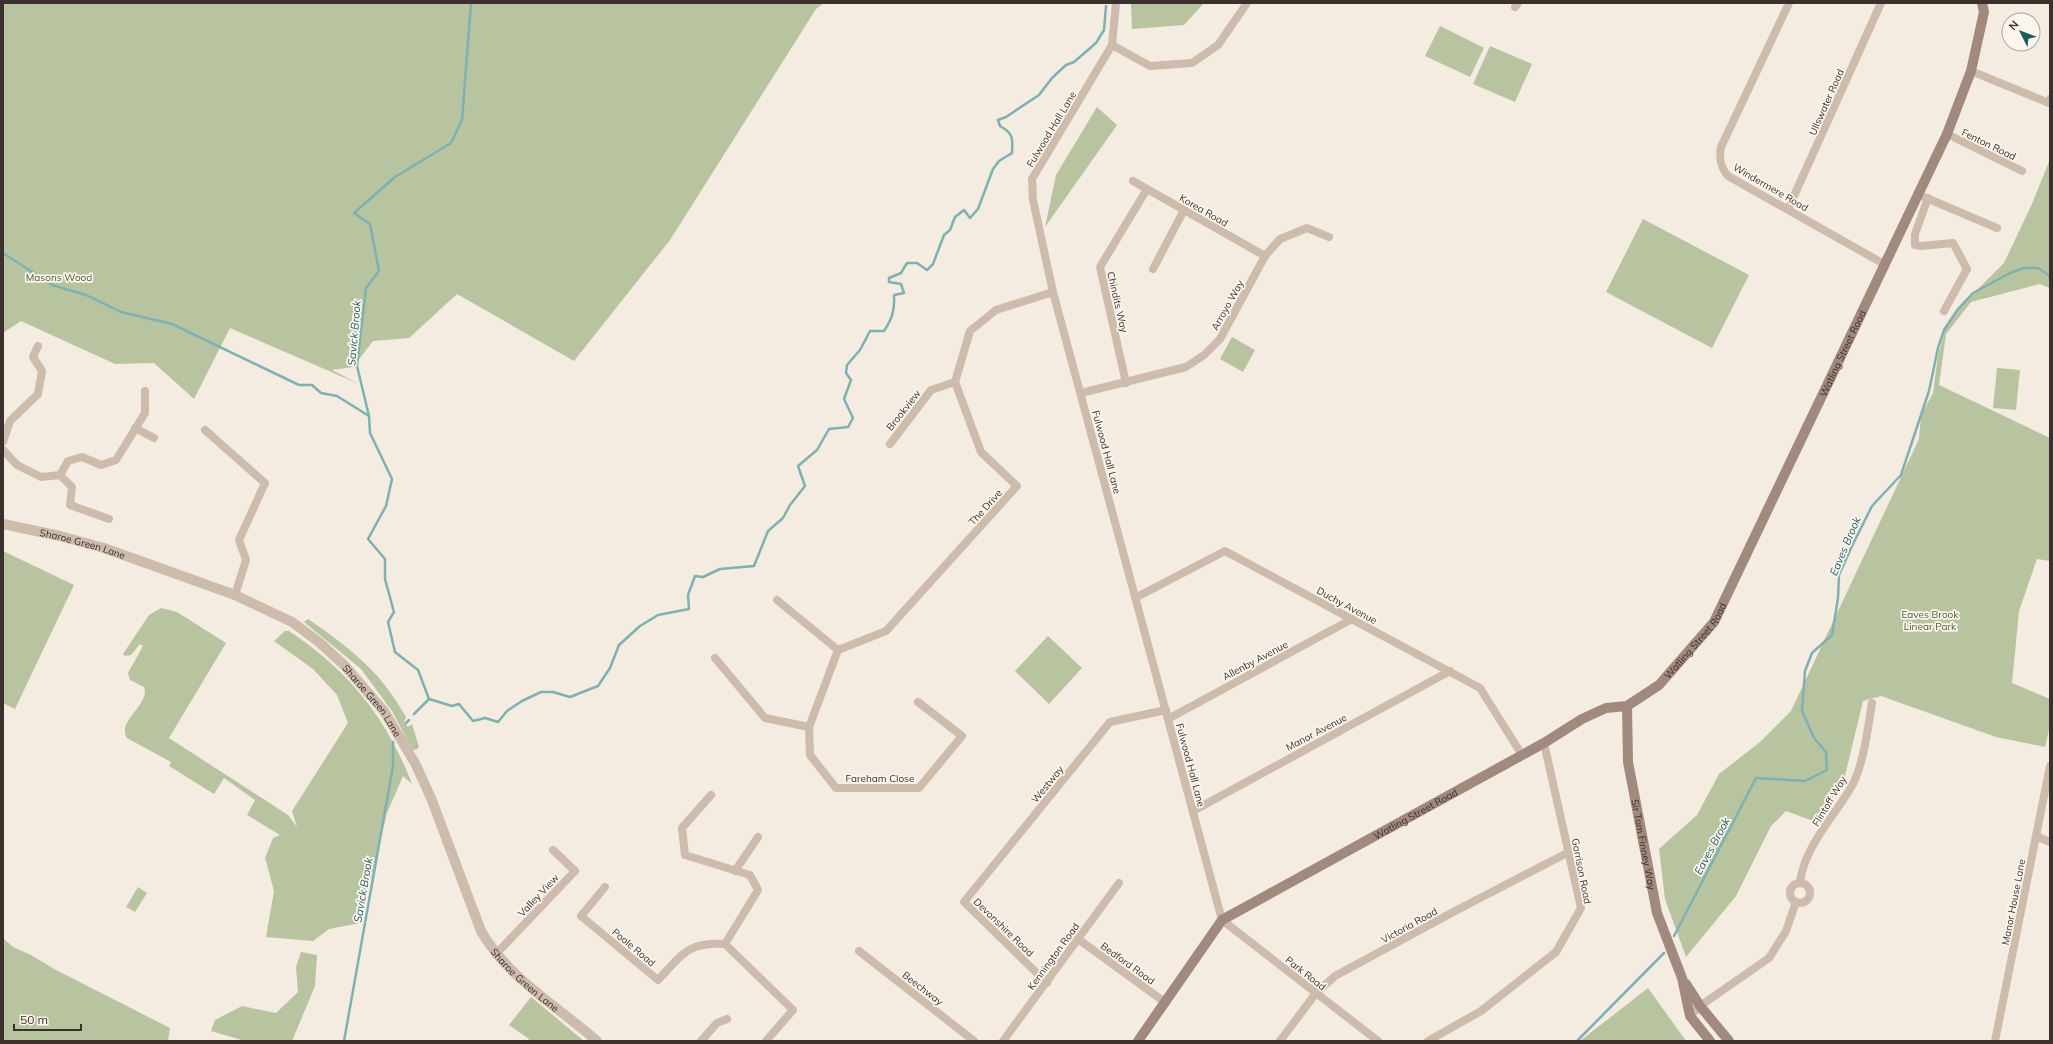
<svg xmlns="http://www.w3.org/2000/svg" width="2053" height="1044" font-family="Mulish,sans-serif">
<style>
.green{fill:#b8c4a0}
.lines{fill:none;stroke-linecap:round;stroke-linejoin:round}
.stream{stroke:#7fb0b2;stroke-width:2.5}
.minor{stroke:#cdbbac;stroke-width:8}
.tertiary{stroke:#cdbbac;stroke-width:10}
.secondary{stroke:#a18a7d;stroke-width:10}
.labels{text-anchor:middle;stroke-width:3.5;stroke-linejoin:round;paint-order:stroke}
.street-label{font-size:10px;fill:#3b302b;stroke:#fbf5ee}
.park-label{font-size:10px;fill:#4a5a2e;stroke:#fbf5ee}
.water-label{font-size:11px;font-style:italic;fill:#1f5a5e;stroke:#fbf5ee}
</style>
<rect width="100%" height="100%" fill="#f4ebe1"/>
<g class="green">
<path d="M3 3H824L816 9 670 240 574 361 457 294 409 338 373 341 353 367 332 370 359 384 230 328 194 399 154 363 115 364 21 321 3 333Z"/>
<path d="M1131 3H1204L1184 25 1132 29Z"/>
<path d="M1440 26 1484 48 1470 77 1425 56Z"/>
<path d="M1490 46 1532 64 1515 102 1473 84Z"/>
<path d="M1097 107 1117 125 1045 227 1056 175Z"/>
<path d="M2050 159V288L2040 284 1971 302 1946 334 1939 385 2050 438V561L2037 559 2019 611 2012 683 2050 699V726L2045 747 1996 737 1881 696 1863 701 1844 780 1816 822 1786 811 1771 826 1736 896 1686 957 1665 899 1659 849 1697 815 1719 774 1760 742 1791 711 1919 439 1921 415 1933 393 1938 355 1946 327 1958 309 2004 263 2032 204Z"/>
<path d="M1643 219 1749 275 1712 348 1606 292Z"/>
<path d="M1232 337 1255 350 1243 372 1220 359Z"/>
<path d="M1997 368 2020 370 2016 410 1993 408Z"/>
<path d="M3 551 74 585 15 709 3 703Z"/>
<path d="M161 608 177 612 226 643 169 738 288 815 297 827 292 811 348 723 337 695 313 669 274 641 285 631H289C348 670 387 718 412 784L403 776 387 813 360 923 329 929 313 941 266 937 274 891 265 858 273 838 280 835 247 815 255 800 224 778 214 794 169 766 171 762 127 738C116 721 151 704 144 687L130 680 128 673 143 646 140 644 131 655 125 656 123 654 149 615Z"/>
<path d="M308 619C337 639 366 660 387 688 394 697 400 707 406 717L404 722 408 727 412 724 419 747 416 750 412 749 392 711 361 669 304 622Z"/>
<path d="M1048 636 1082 668 1049 704 1015 671Z"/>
<path d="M138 887 147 893 135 912 126 907Z"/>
<path d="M3 938 13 947 31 955 56 970 170 1028 168 1041H3Z"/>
<path d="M301 952 317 955 315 986 292 1041H245L211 1031 215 1020 242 1006 276 1013 298 992 296 967Z"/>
<path d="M1648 988 1686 1041H1580Z"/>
<path d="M531 997 584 1041H528L529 1039 509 1025Z"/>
</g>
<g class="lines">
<g class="stream">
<path d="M3 253 52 285 86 295 121 312 172 324 299 385H312L321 393 337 396 369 416"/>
<path d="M429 699 452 706 459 704 473 721 485 718 498 722 507 711 522 701 541 692H553L570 697 598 686 610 668 619 645 640 626 658 615 689 609 688 595 695 576 703 577 720 569 754 566 768 531 783 518 790 505 805 486 798 466 817 450 829 429 848 427 853 418 844 399 851 380 846 373 847 365 860 350 870 331H884C892 319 895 310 894 295L904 293 901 284 889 282V278L901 273 907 263H917L927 270 933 264 944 235 950 230 955 217 964 210 970 218 978 209 993 169 999 161 1012 153C1013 138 1013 133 1000 126L998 120 1006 117 1039 95 1052 78 1066 65 1074 62 1096 43 1104 30 1106 6"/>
<path d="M414 714 429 699 418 670 395 652 388 622 394 612 385 579V559L368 539 386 506 392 479 370 433 369 416 357 366 366 288 379 271 370 224 354 213 395 177 451 143 462 120 471 3"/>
<path d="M406 723 409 720"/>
<path d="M1674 936 1756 778 1805 781 1827 770 1826 752 1814 738 1802 711 1805 671 1812 653 1832 635 1838 598 1839 575 1852 546 1872 506 1901 475 1929 391 1938 348 1944 330 1958 309 1973 293 2010 273 2024 268H2038L2050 276"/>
<path d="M344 1041 393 766V742"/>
<path d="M1577 1041 1664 953"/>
</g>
<g class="minor">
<path d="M1116 3 1112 45 1032 179 1033 200 1053 292 1222 920 1378 1041"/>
<path d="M1789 3 1721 147C1719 158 1720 167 1728 176L1884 264"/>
<path d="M1515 7 1518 3"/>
<path d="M1112 45 1150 66 1192 63 1218 45 1247 3"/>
<path d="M1971 71 2049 103 2050 99"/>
<path d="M1947 134 2022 171"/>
<path d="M1133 181 1265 256"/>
<path d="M1924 197 1997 228"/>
<path d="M1928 198 1915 234V245L1921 246 1953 243 1967 269 1944 311"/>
<path d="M1788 209 1881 3"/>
<path d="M1153 269 1184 210"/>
<path d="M1126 383 1100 267 1147 189"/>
<path d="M1081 393 1186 367 1204 355 1220 339 1265 256 1280 239 1307 228 1329 237"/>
<path d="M135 428 154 438"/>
<path d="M205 430 265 483 239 540 246 560 235 595"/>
<path d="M3 442 10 421 38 394 42 371 33 357 38 346"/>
<path d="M890 444 931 390 955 382"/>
<path d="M3 450 17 465 41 477 60 475 72 487 70 505 109 519"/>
<path d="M60 475 68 461 82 457 101 465 116 460 145 413V391"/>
<path d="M1135 598 1225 551 1480 688 1522 755"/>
<path d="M777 600 838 650"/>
<path d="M715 658 765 718 809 727 838 650 886 631 1017 486 981 452 955 382 970 331 996 310 1053 292"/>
<path d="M1168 719 1352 619"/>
<path d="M809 727 810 755 836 788H919L962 736 918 702"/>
<path d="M711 795 682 828 685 855 750 875 758 890 725 944"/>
<path d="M1193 811 1450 671"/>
<path d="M2036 836 2050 842"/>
<path d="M735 871 758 837"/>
<path d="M1800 883C1804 846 1835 816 1853 784 1864 762 1868 727 1872 703"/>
<circle cx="1800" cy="893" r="10"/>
<path d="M605 887 581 916 658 980C682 955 686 942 725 944L793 1010 766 1041"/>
<path d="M1078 939 1166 1003"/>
<path d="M859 951 974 1041"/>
<path d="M496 954 575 871 553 850"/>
<path d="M1047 983 964 902 1110 722 1166 710"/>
<path d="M1690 1016 1700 1006 1769 958 1786 931 1796 902"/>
<path d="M701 1041 717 1023 727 1019"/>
<path d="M1003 1041 1119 883"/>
<path d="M1280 1041 1316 993 1335 976 1457 910 1569 852"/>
<path d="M1428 1041 1481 1011 1556 952 1581 908 1544 743"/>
<path d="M1995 1041 2050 766"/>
</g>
<path class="tertiary" id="s1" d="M3 524 60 536 104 548 235 595 292 622 319 642 345 666 384 711 415 763 431 798 481 931C508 978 557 1006 597 1041"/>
<g class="secondary">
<path id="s2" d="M1627 706 1628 762 1657 913 1682 978 1690 1016 1710 1041"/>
<path d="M1686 984 1700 1006 1729 1041"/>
<path id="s3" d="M1138 1041 1222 920 1544 743 1582 719 1606 708 1627 706 1659 685 1714 622 1947 134 1971 71 1984 12 1982 3"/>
</g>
</g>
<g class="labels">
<g class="street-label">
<text transform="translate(1826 102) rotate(-66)" y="4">Ullswater Road</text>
<text transform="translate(1051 129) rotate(-59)" y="4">Fulwood Hall Lane</text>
<text transform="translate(1989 144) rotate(26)" y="4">Fenton Road</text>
<text transform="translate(1771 187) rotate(30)" y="4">Windermere Road</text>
<text transform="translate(1204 210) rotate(30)" y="4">Korea Road</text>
<text transform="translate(1118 302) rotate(77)" y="4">Chindits Way</text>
<text transform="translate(1227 305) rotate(-61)" y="4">Arroyo Way</text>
<text dy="4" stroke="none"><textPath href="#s3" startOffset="1027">Watling Street Road</textPath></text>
<text transform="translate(903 410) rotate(-52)" y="4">Brookview</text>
<text transform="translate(1107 452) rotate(75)" y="4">Fulwood Hall Lane</text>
<text transform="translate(985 507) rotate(-48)" y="4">The Drive</text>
<text dy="4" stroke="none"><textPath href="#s1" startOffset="82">Sharoe Green Lane</textPath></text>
<text transform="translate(1347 605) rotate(28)" y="4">Duchy Avenue</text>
<text dy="4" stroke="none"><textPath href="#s3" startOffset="703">Watling Street Road</textPath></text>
<text transform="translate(1255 660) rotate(-28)" y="4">Allenby Avenue</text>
<text dy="4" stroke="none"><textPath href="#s1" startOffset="419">Sharoe Green Lane</textPath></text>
<text transform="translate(1316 732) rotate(-28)" y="4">Manor Avenue</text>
<text transform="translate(1191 765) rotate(75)" y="4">Fulwood Hall Lane</text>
<text x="880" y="782">Fareham Close</text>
<text transform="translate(1047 784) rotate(-51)" y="4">Westway</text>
<text transform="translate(1829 801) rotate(-59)" y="4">Flintoff Way</text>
<text dy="4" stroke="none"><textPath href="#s3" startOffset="368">Watling Street Road</textPath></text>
<text dy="4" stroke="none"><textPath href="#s2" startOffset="140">Sir Tom Finney Way</textPath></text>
<text transform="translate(1582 871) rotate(79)" y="4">Garrison Road</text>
<text transform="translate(538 895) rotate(-47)" y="4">Valley View</text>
<text transform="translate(2013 902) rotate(-79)" y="4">Manor House Lane</text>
<text transform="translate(1409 925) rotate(-29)" y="4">Victoria Road</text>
<text transform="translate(1004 927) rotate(44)" y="4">Devonshire Road</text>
<text transform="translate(634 947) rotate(40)" y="4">Poole Road</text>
<text transform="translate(1053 956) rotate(-54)" y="4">Kennington Road</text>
<text transform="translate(1128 963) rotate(36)" y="4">Bedford Road</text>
<text transform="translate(1306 973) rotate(38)" y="4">Park Road</text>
<text dy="4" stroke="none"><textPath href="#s1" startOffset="742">Sharoe Green Lane</textPath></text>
<text transform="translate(923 988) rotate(38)" y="4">Beechway</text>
</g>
<g class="park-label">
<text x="59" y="281">Masons Wood</text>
<text x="1930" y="618">Eaves Brook<tspan x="1930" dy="12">Linear Park</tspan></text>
</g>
<g class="water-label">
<text transform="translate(354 333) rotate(-85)" y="4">Savick Brook</text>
<text transform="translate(1845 546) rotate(-67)" y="4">Eaves Brook</text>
<text transform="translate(1712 846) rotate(-62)" y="4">Eaves Brook</text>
<text transform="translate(363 890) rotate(-80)" y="4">Savick Brook</text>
</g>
</g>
<rect width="2053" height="1044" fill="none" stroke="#3b302b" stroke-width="8"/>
<g transform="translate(2021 32) rotate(312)"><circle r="19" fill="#fbf5ee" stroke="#aea6a0"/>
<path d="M0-3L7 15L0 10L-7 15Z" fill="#1f5a5e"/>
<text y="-6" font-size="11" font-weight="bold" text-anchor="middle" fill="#3b302b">N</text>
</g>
<path d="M14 1024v6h67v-6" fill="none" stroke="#3b302b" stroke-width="2"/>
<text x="20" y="1024" font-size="12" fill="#3b302b" stroke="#fbf5ee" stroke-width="3" paint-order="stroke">50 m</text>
</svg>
